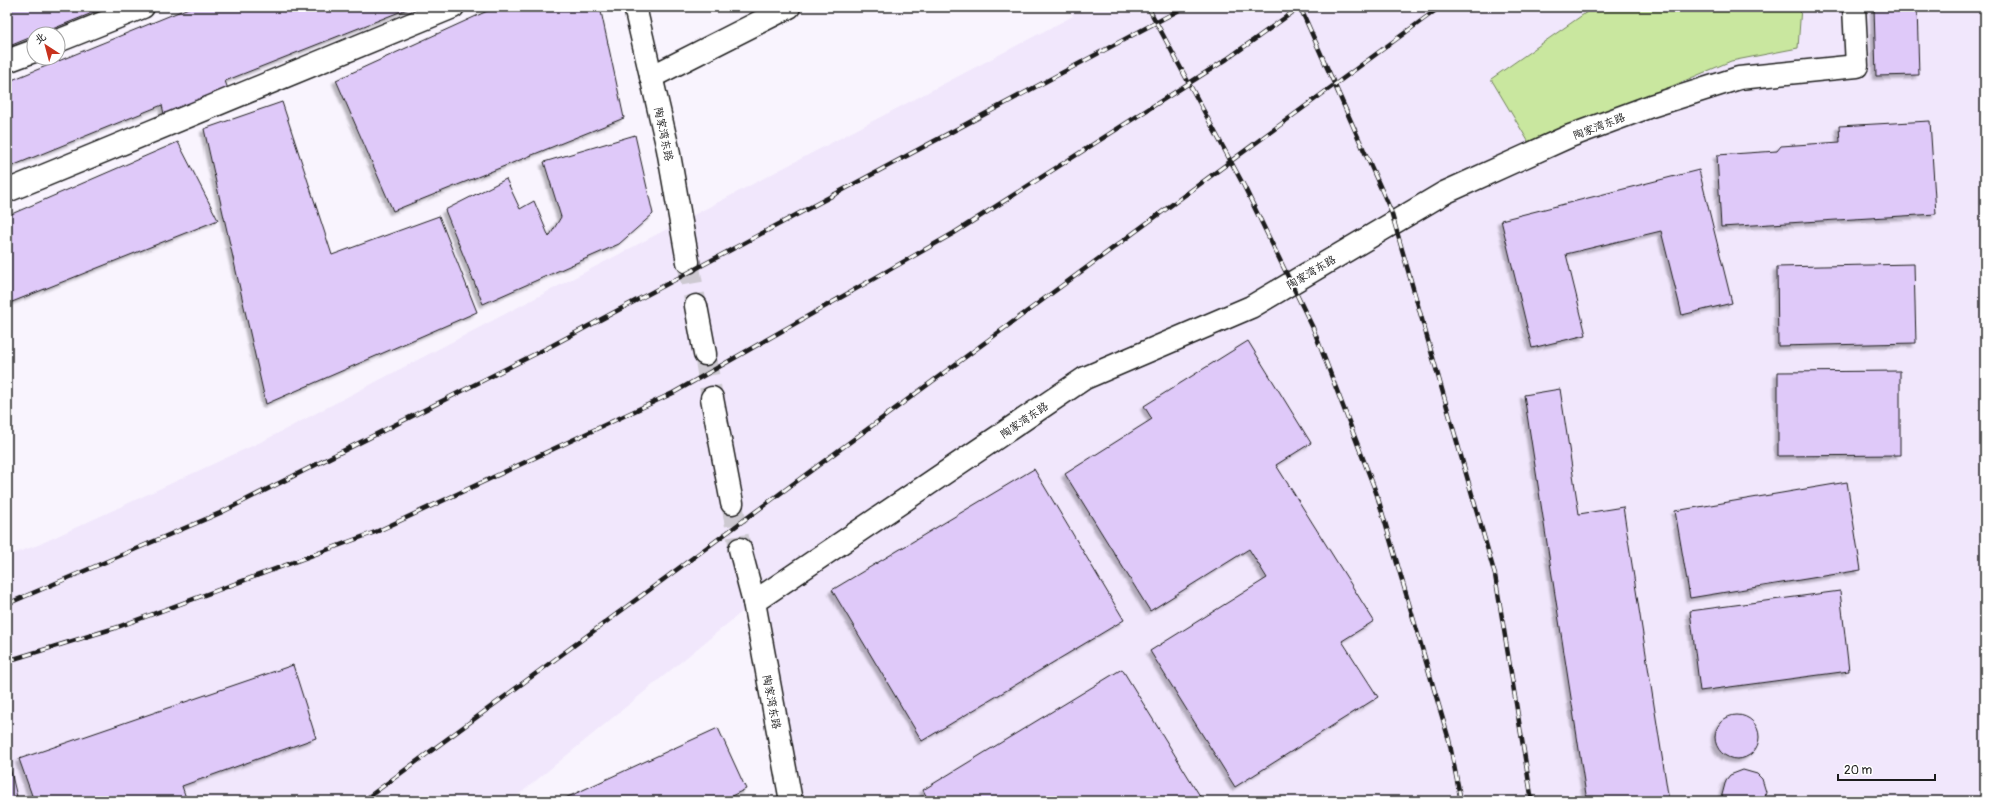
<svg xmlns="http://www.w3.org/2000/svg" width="1992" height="808" font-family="Pangolin,'LXGW WenKai TC',sans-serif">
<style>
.built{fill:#f1e7fc}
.green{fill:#c9e79f;stroke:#72825e}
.building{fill:#dfc9f9;stroke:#1c1c1c;filter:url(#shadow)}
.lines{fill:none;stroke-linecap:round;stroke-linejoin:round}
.minor-tunnel{stroke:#cdc9d1;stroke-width:22;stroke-dasharray:22 11;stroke-linecap:butt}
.minor-casing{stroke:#1c1c1c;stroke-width:25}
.minor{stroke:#fff;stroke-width:22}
.rail-casing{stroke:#1c1c1c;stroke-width:4.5}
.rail{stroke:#fff;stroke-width:3;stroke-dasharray:9;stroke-linecap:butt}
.labels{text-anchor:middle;stroke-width:3.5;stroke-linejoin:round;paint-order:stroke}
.street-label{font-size:11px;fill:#1c1c1c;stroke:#fff}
</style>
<defs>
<filter id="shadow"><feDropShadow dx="-3.5" dy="3.5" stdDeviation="1" flood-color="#0004"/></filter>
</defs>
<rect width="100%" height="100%" fill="#f9f4fe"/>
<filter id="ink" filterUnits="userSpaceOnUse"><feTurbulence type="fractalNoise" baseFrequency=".025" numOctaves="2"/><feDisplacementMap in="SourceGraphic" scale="8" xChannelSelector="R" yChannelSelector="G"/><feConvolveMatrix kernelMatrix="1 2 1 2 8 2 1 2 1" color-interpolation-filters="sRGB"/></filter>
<g filter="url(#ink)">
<path class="built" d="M1067 7H1985V801H792L754 602 511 801H7V556L38 545 265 440 1073 16Z"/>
<path class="green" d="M1594 7H1801L1798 48 1731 61 1531 146 1491 79Z"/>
<g class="building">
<path d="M7 7H107L40 34H34V36L7 47Z"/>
<path d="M191 7H412L225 81 228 89 164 114 162 105 7 168V82Z"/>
<path d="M496 7H600L624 118 393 211 336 80Z"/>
<path d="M1874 7H1917L1919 75 1876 76Z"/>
<path d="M282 102 332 255 439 216 477 312 266 404 204 129Z"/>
<path d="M1930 121 1936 214 1721 227 1717 155 1777 151 1781 146 1840 142 1839 126Z"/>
<path d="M635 135 653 214 619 244 483 304 445 210 506 179 520 209 534 201 549 237 561 217 544 162Z"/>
<path d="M178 142 218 220 7 304V216Z"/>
<path d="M1699 170 1732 303 1682 315 1661 231 1566 254 1586 335 1532 348 1501 220Z"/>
<path d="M1914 264 1916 343 1778 346 1777 267Z"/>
<path d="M1248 341 1311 443 1276 465 1374 621 1342 641 1378 697 1235 787 1150 651 1267 578 1249 549 1150 611 1065 474 1152 419 1144 406Z"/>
<path d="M1900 371V455L1778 456V372Z"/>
<path d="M1560 389 1579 514 1623 507 1669 801H1587L1524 395Z"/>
<path d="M1034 469 1124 620 922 741 832 590Z"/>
<path d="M1847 482 1861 570 1690 598 1675 511Z"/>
<path d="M1840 591 1849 671 1700 691 1690 611Z"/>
<path d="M293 665 316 738 182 786 187 801H34L19 759Z"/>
<path d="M1122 669 1200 796 1192 801H929L923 790Z"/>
<circle cx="1737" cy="737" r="22"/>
<path d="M718 728 746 789 721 801H559Z"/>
<path d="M7 759H8L18 801H7Z"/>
<path d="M1743 770 1757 774 1762 779 1766 792 1764 801H1724L1722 795 1726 780 1730 775Z"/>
</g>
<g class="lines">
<g class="minor-tunnel">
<path d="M688 262 696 306"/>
<path d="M705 354 712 398"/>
<path d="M732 503 740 549"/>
</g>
<defs>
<g id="minor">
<path d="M635 7 668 149 688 262"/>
<path d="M58 41 143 7"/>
<path d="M7 61 34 51"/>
<path d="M651 77 789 7"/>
<path d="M7 191 453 7"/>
<path d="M696 306 705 354"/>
<path d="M712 398 732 503"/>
<path d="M740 549 754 602"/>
<path d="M791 801 754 602 1085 378 1251 307 1444 193 1570 136 1651 106 1739 78 1857 66 1854 7"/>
</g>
</defs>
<use href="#minor" class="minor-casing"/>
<use href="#minor" class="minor"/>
<defs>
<g id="rail">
<path d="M1148 7 1244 186 1313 328 1377 495 1449 740 1461 801"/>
<path d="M1300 7 1391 211 1495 575 1532 801"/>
<path d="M7 604 220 513 553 345 1185 7"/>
<path d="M7 661 115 628 378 531 673 393 954 233 1227 59 1300 7"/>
<path d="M363 801 1440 7"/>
</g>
</defs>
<use href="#rail" class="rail-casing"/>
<use href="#rail" class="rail"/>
</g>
</g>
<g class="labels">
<g class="street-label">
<text transform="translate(1599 126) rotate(-21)" y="4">陶家湾东路</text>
<text transform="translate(664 134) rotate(78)" y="4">陶家湾东路</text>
<text transform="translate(1311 272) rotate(-31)" y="4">陶家湾东路</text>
<text transform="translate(1024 420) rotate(-34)" y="4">陶家湾东路</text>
<text transform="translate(772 702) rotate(79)" y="4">陶家湾东路</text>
</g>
</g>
<rect width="1992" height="808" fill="none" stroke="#fff" stroke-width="24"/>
<rect x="12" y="12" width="1968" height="784" fill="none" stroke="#1c1c1c" stroke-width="1.5" filter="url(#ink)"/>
<g transform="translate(46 46) rotate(324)"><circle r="19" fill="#ffffff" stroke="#a4a4a4"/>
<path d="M0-3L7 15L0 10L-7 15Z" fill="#c8321e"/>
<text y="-6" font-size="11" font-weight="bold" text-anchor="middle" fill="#1c1c1c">北</text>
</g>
<path d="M1838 774v6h97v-6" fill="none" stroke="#1c1c1c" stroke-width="2"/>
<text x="1844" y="774" font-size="12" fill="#1c1c1c" stroke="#ffffff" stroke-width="3" paint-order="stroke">20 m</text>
</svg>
